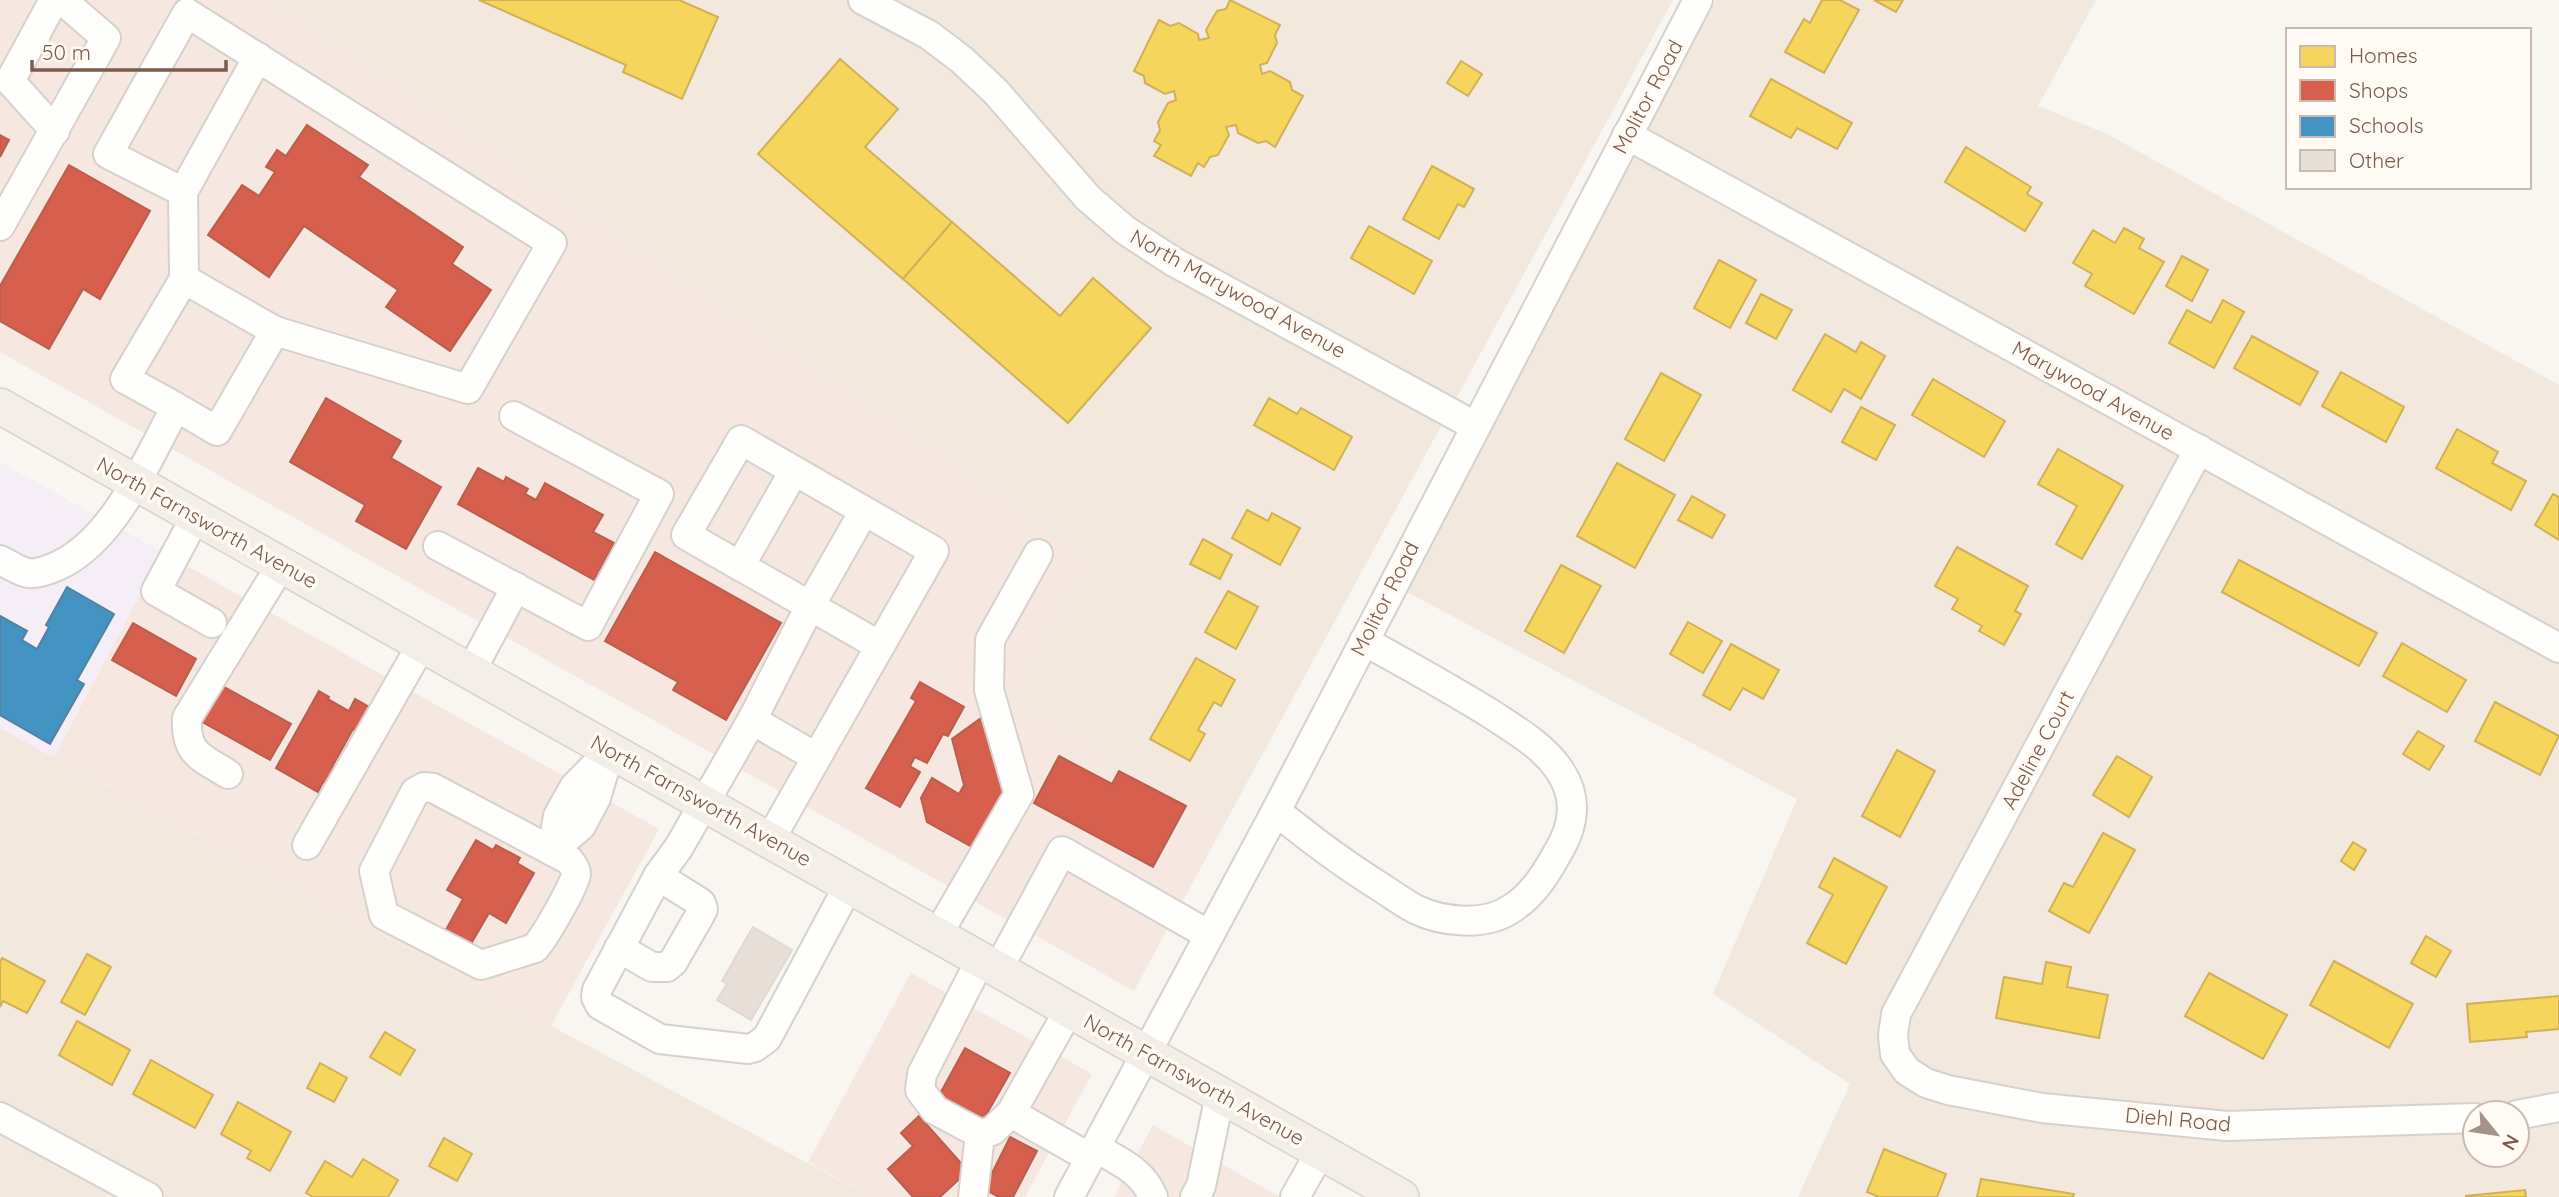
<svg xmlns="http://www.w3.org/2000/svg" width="2559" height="1197" font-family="Quicksand,sans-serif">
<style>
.residential{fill:#f2e8de;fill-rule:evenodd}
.commercial{fill:#f6e8e1}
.education{fill:#f6eef6}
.homes{fill:#f6d55c;stroke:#d1b158;stroke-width:2}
.shops{fill:#d6604d;stroke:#ba5f4d;stroke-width:2}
.schools{fill:#4393c3;stroke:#5482a0;stroke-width:2}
.building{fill:#e6ded7;stroke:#e2d8d2;stroke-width:2}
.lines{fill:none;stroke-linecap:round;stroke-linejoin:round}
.minor-casing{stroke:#d7d1cb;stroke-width:32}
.major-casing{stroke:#dad1cc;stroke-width:38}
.minor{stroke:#fefefd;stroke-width:28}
.major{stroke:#f3eee8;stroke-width:35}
.labels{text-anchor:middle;stroke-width:7;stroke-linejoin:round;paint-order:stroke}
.street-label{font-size:21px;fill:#7a5c4d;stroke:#fffaf3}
</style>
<rect width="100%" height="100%" fill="#f9f5f0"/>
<g class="residential">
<path d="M264 0H1673L1225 823 1005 700 1087 557Z"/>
<path d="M1716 0H2096L2038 106 2107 134 2559 385V1197H1798L1850 1084 1713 994 1797 799 1405 591ZM2475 1113H2517V1155H2475Z"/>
<path d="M0 728 551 1026 871 1197H0Z"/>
</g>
<g class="commercial">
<path d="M0 0H264L1088 558 1005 700 1225 823 1134 991 0 352Z"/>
<path d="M162 552 659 829 551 1026 54 757Z"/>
<path d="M911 973 1092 1074 1025 1197H871L808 1162Z"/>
<path d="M1153 1125 1280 1197H1114Z"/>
</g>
<path class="education" d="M0 462 162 552 54 757 0 728Z"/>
<g class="homes">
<path d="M479 0H679L718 17 682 99 623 72 626 65Z"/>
<path d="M1230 0 1280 25 1275 35 1277 43 1267 63 1260 65 1262 74 1270 71 1290 82 1292 90 1303 96 1275 147 1266 141 1258 143 1238 133 1236 125 1226 127 1229 135 1218 155 1210 157 1204 167 1198 163 1191 176 1154 156 1161 145 1154 141 1160 130 1158 122 1168 103 1176 100 1174 91 1165 94 1145 83 1144 76 1134 71 1159 20 1170 26 1179 23 1198 34 1199 40 1209 38 1206 30 1217 11 1226 9Z"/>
<path d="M1822 0H1840L1859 10 1824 73 1785 52 1804 19 1810 23Z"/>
<path d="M1874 0H1903L1896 12Z"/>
<path d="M840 59 898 109 865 147 952 222 903 279 758 154Z"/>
<path d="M1461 61 1482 74 1468 96 1447 83Z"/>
<path d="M1771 79 1852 123 1837 149 1797 128 1791 138 1750 116Z"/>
<path d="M1966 147 2031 187 2027 194 2042 203 2025 231 1945 182Z"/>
<path d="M1432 166 1474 189 1464 207 1458 204 1439 239 1403 219Z"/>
<path d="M952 222 1060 316 1093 278 1151 328 1068 423 903 279Z"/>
<path d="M1369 226 1432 261 1414 294 1351 258Z"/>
<path d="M2124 228 2144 239 2139 248 2164 262 2134 314 2085 286 2092 274 2073 263 2093 230 2115 243Z"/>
<path d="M2182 256 2208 270 2192 301 2166 286Z"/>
<path d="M1719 260 1756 280 1730 328 1694 308Z"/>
<path d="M1761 294 1792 310 1776 339 1746 323Z"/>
<path d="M2223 300 2244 312 2214 368 2169 343 2187 310 2211 323Z"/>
<path d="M1825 334 1856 352 1861 342 1885 356 1861 399 1844 389 1831 412 1793 390Z"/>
<path d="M2252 336 2318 372 2300 405 2234 368Z"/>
<path d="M2341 372 2404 407 2386 442 2322 406Z"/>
<path d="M1661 373 1701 395 1664 461 1625 439Z"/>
<path d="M1933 379 2005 421 1984 457 1912 415Z"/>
<path d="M1269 398 1297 414 1301 408 1352 437 1334 470 1254 425Z"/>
<path d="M1861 407 1895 425 1876 460 1842 442Z"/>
<path d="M2457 429 2498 452 2492 463 2526 481 2511 510 2436 468Z"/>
<path d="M2058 449 2123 486 2082 559 2056 544 2077 506 2038 484Z"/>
<path d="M1617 463 1675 495 1635 568 1577 536Z"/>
<path d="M2553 494 2559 497V540L2535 525Z"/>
<path d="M1692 496 1725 515 1712 538 1678 520Z"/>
<path d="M1247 510 1268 521 1272 513 1300 528 1280 565 1232 538Z"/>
<path d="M1203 539 1232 555 1220 579 1190 564Z"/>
<path d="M1957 547 2028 586 2015 611 2021 614 2004 645 1979 631 1982 626 1952 609 1958 599 1935 586Z"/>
<path d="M2239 560 2377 633 2359 666 2222 592Z"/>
<path d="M1561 565 1601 586 1564 653 1525 631Z"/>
<path d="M1228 591 1258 607 1236 649 1205 632Z"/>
<path d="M1688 622 1722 641 1703 673 1670 654Z"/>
<path d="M2402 643 2466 680 2447 712 2383 676Z"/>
<path d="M1731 644 1779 670 1763 699 1743 688 1730 710 1703 695Z"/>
<path d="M1196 658 1235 680 1221 706 1214 702 1198 730 1205 734 1190 761 1150 739Z"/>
<path d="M2495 702 2559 736 2540 775 2475 741Z"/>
<path d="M2418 731 2444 746 2429 770 2403 754Z"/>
<path d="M1897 750 1935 771 1900 837 1862 816Z"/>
<path d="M2117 756 2152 777 2129 817 2093 795Z"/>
<path d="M2103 833 2135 850 2089 933 2049 911 2064 883 2073 887Z"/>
<path d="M2353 842 2366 850 2354 870 2341 861Z"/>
<path d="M1834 858 1887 887 1846 964 1807 943 1833 895 1819 887Z"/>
<path d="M2426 936 2451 951 2436 977 2411 963Z"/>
<path d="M87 954 111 967 85 1015 61 1002Z"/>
<path d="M2 958 45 981 27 1013 3 1001 0 1007V962Z"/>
<path d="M2334 961 2413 1004 2389 1048 2310 1005Z"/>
<path d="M2046 962 2071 967 2067 987 2108 995 2099 1038 1996 1018 2004 977 2042 984Z"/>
<path d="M2209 973 2287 1015 2263 1059 2185 1016Z"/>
<path d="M2559 996V1029L2526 1032 2527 1037 2470 1042 2467 1004Z"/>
<path d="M77 1021 130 1050 112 1085 59 1055Z"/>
<path d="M385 1032 415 1050 400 1075 370 1057Z"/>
<path d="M151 1060 213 1095 195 1128 133 1094Z"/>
<path d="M320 1063 347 1078 334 1102 307 1088Z"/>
<path d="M238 1102 291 1132 270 1171 247 1158 251 1151 221 1134Z"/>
<path d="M444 1138 472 1154 457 1181 429 1166Z"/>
<path d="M1884 1149 1946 1174 1937 1197H1879L1867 1192Z"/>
<path d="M363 1159 398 1180 388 1197H313L306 1193 325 1161 352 1177Z"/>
<path d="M1981 1179 2074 1194 2073 1197H1977Z"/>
<path d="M2525 1190 2526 1197H2466V1196Z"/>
</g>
<g class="shops">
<path d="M307 125 368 165 359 177 463 247 452 264 491 290 450 351 386 307 398 290 304 226 269 277 208 235 242 185 259 196 275 172 266 167 277 150 286 156Z"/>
<path d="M0 135 9 140 0 157Z"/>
<path d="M69 165 150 211 100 299 83 289 49 349 0 321V286Z"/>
<path d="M326 398 401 441 391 458 441 487 406 549 356 521 365 505 290 462Z"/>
<path d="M478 468 504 482 506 477 528 489 525 494 536 500 545 483 603 515 593 532 614 543 594 580 458 504Z"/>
<path d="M655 552 781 623 726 720 673 690 678 682 605 641Z"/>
<path d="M133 623 196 659 176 696 112 660Z"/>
<path d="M920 682 964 707 948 736 943 734 927 763 915 757 910 766 920 772 900 807 866 788 916 701 911 698Z"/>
<path d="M219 684 291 724 270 760 199 720Z"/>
<path d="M319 691 329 697 328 699 349 711 355 699 369 707 356 731 353 729 332 767 335 768 328 785 323 782 318 792 276 768Z"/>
<path d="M984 716 1004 790 972 847 927 822 921 798 932 778 959 794 964 785 952 739Z"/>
<path d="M1059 756 1112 784 1119 771 1186 806 1153 867 1034 803Z"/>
<path d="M476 840 493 850 496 845 520 858 517 863 534 873 506 923 489 913 468 949 443 935 463 899 447 890Z"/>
<path d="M965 1048 1010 1073 981 1124 937 1099Z"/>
<path d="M919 1116 968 1171 940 1197H913L888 1169 913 1146 901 1133Z"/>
<path d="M1010 1137 1037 1151 1013 1197H999L984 1189Z"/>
</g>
<path class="schools" d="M67 587 114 614 77 680 84 684 50 744 0 715V616L27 631 22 640 37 649 49 627 46 625Z"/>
<path class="building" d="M753 927 792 950 751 1020 717 1000 727 984 722 981Z"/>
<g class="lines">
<defs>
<g id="minor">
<path d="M54 0 10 81 55 131"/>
<path d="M863 0 929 35 962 60 996 92 1088 198 1125 230 1174 262 1475 426"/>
<path d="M1627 135 2559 648"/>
<path d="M183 192 258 57"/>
<path d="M0 226 106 38 62 0"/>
<path d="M184 279 183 192 108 154 187 13 552 243 468 389 275 331"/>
<path d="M2199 449 1896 1014 1893 1035 1895 1054 1907 1071 1926 1083 1948 1090 2042 1108 2227 1126 2475 1118"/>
<path d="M196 516 156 591 212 623"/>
<path d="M438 546 588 626 659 494 514 416"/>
<path d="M0 560C8 564 16 569 24 572 32 575 42 572 50 569 112 547 146 461 176 407L125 379 184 279 275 331 217 431 176 407"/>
<path d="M740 566 794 471"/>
<path d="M471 671 516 587"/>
<path d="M752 720 816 757"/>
<path d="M610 751 596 798 581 826 552 851 558 816 575 786Z"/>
<path d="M228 774C201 757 185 754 187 718L281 565"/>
<path d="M424 787 433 788 569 860C572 864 576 868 576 874 574 887 544 938 535 948L481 965 384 915 374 871 415 792Z"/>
<path d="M1276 811C1309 838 1342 863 1379 886 1390 893 1402 902 1415 909 1442 922 1484 927 1511 909 1533 895 1546 874 1558 852 1575 824 1578 796 1558 768 1541 744 1512 728 1488 712 1447 687 1406 664 1364 641"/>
<path d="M770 840C824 743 880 647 934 551L741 440 686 535 880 646"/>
<path d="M307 845 422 644"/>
<path d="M849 885 767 1038 755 1047 748 1049 660 1039 600 1005 596 997 597 990 658 876 679 847 752 720 810 606 864 511"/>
<path d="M938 934 1019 794 989 690 990 640 1038 554"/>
<path d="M619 948 652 967H667L673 962 700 915 703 909 701 903 658 876"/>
<path d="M981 959 922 1074 920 1090 935 1110 980 1134 992 1131 1011 1113 1069 1010"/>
<path d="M998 969 1062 851 1209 935"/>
<path d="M1011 1113 1090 1158"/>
<path d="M2517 1115 2559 1107"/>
<path d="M0 1117 148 1197"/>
<path d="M1096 1148C1119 1161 1143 1171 1153 1197"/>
<path d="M973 1197 980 1134"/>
<path d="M1069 1197 1276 811 1698 0"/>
<path d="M1195 1197 1201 1186 1220 1095"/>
<path d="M1295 1197 1321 1151"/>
</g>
<path id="major" d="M0 406 1401 1197"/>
</defs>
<use href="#minor" class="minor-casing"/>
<use href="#major" class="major-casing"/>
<use href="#minor" class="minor"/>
<use href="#major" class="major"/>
</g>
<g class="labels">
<g class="street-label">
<text transform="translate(1648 97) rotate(-62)" y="7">Molitor Road</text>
<text transform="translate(1238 294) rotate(29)" y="7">North Marywood Avenue</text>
<text transform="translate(2093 391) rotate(29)" y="7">Marywood Avenue</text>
<text transform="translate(207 523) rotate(29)" y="7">North Farnsworth Avenue</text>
<text transform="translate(1385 599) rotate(-63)" y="7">Molitor Road</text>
<text transform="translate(2038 750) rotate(-62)" y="7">Adeline Court</text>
<text transform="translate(701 801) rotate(29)" y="7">North Farnsworth Avenue</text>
<text transform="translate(1194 1080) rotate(29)" y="7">North Farnsworth Avenue</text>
<text transform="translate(2178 1120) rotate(5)" y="7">Diehl Road</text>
</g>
</g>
<rect x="2286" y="28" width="245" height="161" fill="#fffaf3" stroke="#cabbb1" stroke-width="2"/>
<rect x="2300" y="46" width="35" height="21" fill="#f6d55c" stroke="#cabbb1" stroke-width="2"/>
<text x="2349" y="63" font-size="21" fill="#7a5c4d">Homes</text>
<rect x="2300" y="80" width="35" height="21" fill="#d6604d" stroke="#cabbb1" stroke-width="2"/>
<text x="2349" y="98" font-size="21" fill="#7a5c4d">Shops</text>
<rect x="2300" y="116" width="35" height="21" fill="#4393c3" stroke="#cabbb1" stroke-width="2"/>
<text x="2349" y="133" font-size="21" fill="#7a5c4d">Schools</text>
<rect x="2300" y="150" width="35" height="21" fill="#e6ded7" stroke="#cabbb1" stroke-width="2"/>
<text x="2349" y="168" font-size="21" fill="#7a5c4d">Other</text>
<g transform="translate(2496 1134) rotate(120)"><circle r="33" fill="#fffaf3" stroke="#cabbb1" stroke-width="2"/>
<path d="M0-5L12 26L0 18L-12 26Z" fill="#a69286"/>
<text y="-10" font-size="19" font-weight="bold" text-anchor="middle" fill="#7a5c4d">N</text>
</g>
<path d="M32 60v10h194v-10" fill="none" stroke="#7a5c4d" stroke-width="3.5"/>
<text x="42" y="60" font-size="21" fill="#7a5c4d" stroke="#fffaf3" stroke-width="5" paint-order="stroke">50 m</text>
</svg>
